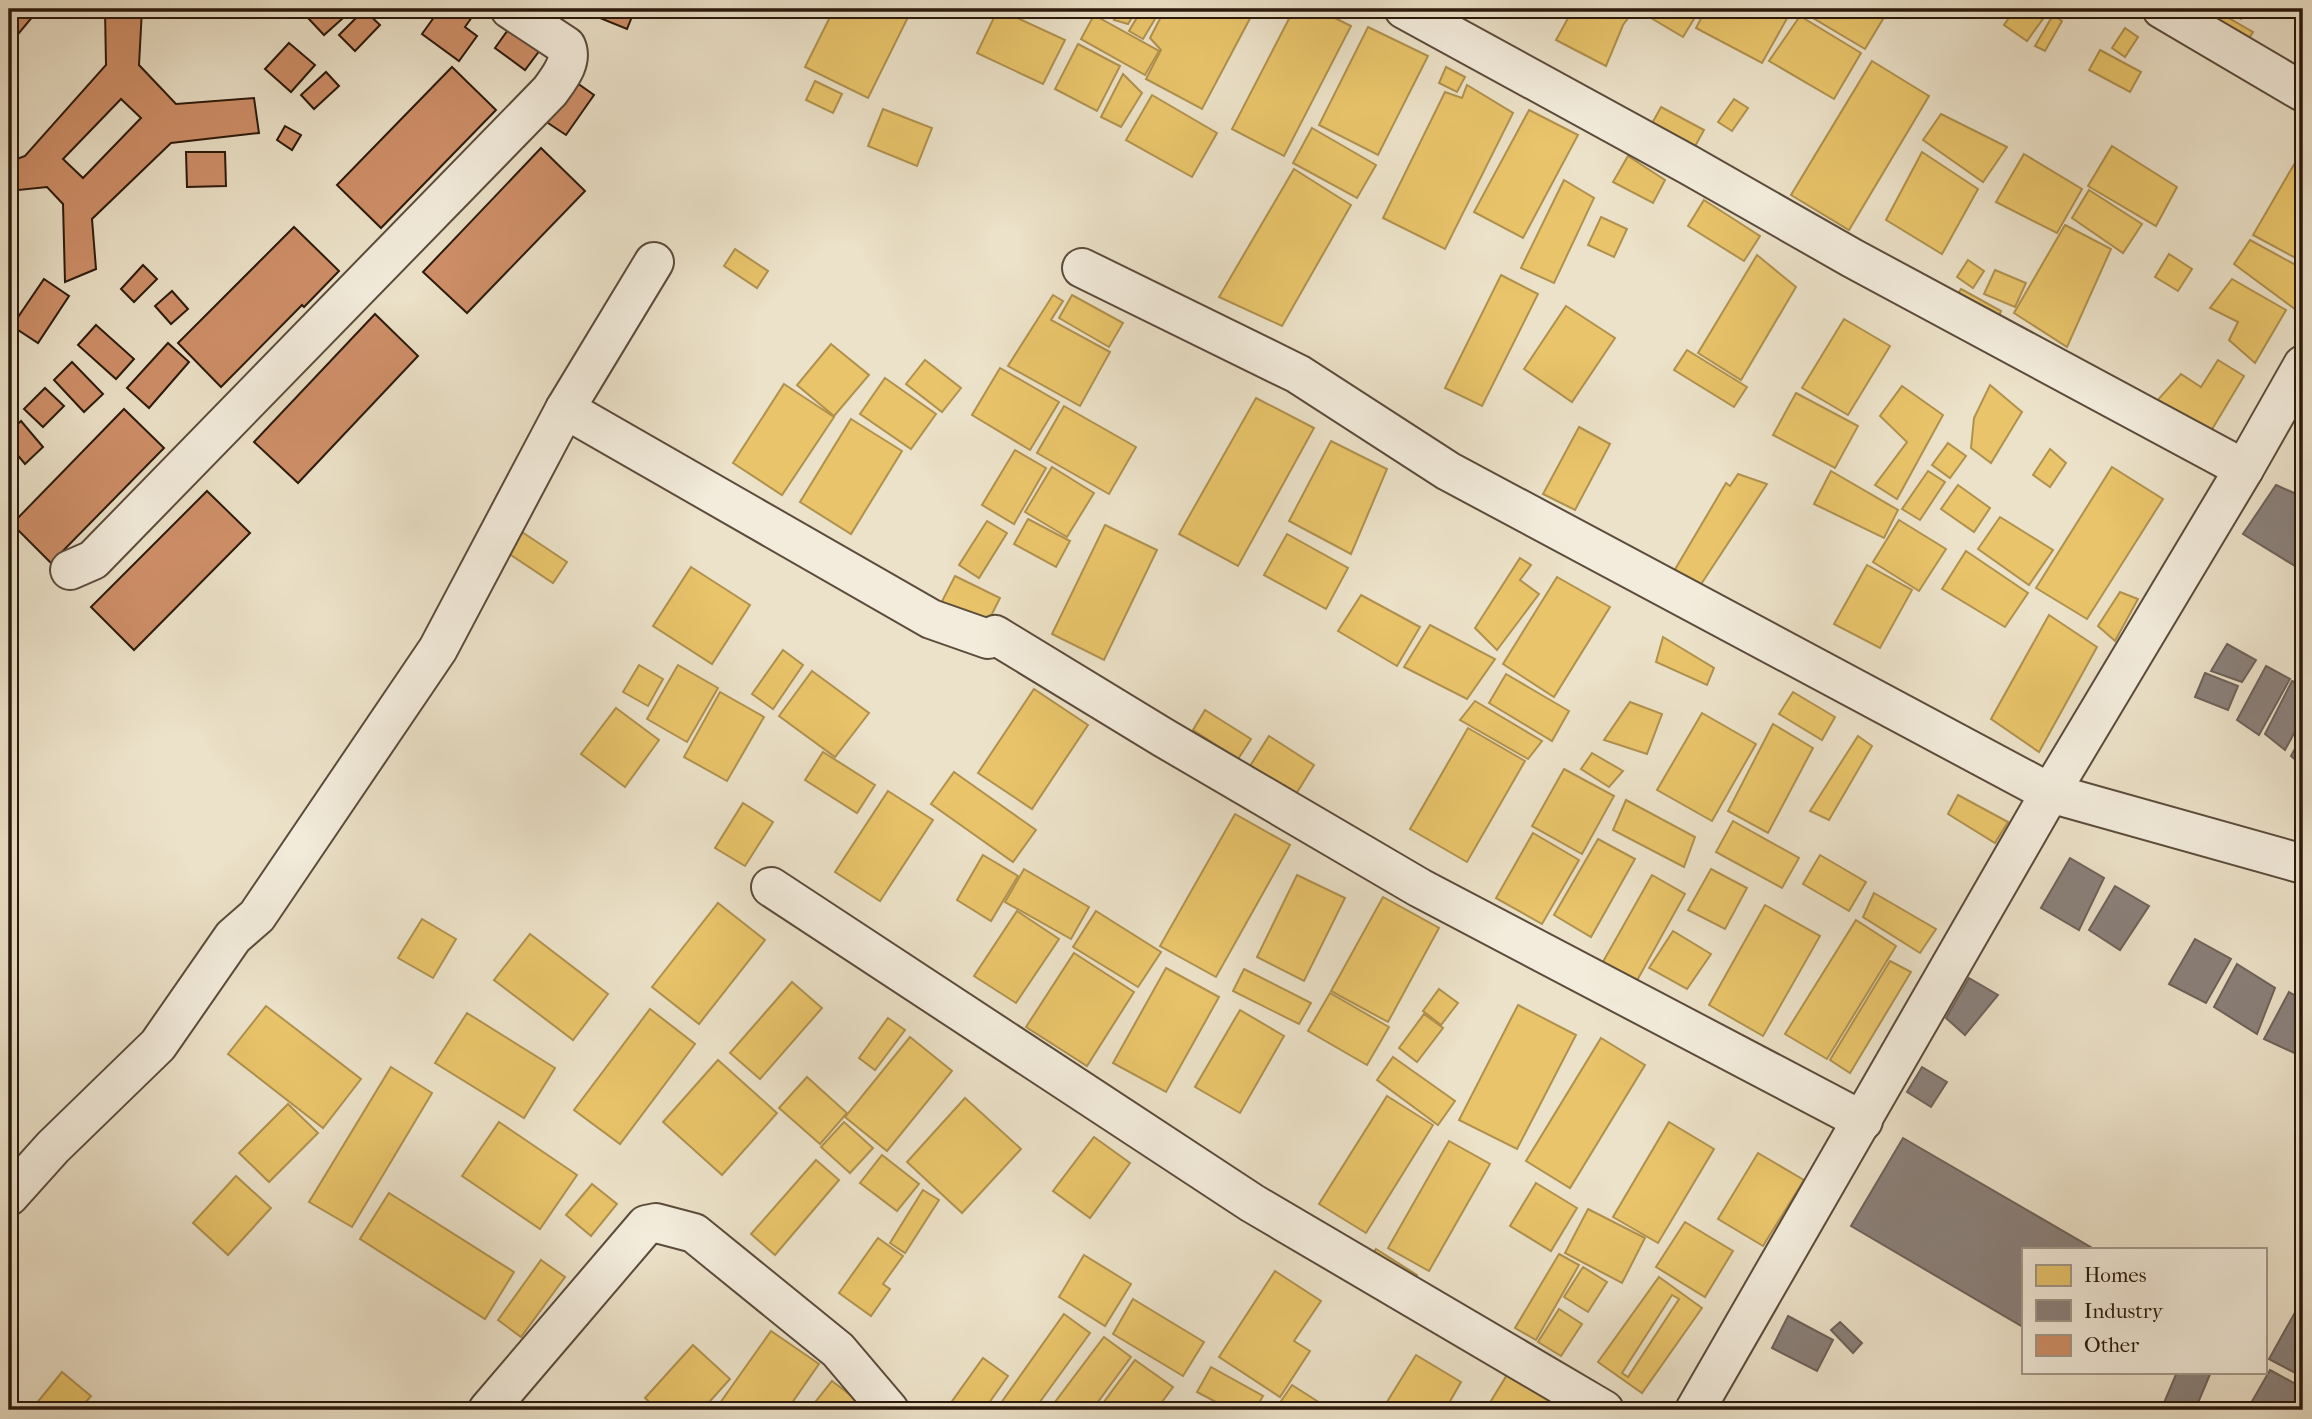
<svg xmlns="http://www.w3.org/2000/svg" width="2312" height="1419" font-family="'IM FELL French Canon',serif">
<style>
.homes{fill:#e9c46a;stroke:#b0914e;stroke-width:2;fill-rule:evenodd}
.industry{fill:#8a817c;stroke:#6e625a;stroke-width:2}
.building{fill:#cf8f69;stroke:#2b190c;stroke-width:2;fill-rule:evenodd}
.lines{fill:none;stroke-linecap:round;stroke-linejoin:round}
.minor-casing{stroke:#5b4b3b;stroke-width:42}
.minor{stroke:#f3ecdc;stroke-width:38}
</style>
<rect width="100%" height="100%" fill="#ece2c9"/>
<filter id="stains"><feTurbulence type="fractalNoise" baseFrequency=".00286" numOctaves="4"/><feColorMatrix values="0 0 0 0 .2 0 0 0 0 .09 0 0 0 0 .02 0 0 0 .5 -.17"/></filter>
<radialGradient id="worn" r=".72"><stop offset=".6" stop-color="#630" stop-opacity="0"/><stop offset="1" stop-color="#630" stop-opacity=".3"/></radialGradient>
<g class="homes">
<path d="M834 9H912L868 98 805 67Z"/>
<path d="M998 9 1065 40 1043 84 977 53Z"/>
<path d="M1121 9H1137L1128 24 1114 20Z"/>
<path d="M1142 9H1161L1143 39 1129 31Z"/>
<path d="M1165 9H1255L1202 109 1146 79 1161 50 1150 38Z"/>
<path d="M1294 9H1317L1351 26 1284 156 1232 129Z"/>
<path d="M1573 9H1635L1623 25 1606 66 1556 40Z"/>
<path d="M1644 9H1700L1683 37 1641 12Z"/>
<path d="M1706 9H1782L1790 13 1762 63 1696 28Z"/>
<path d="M1811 9H1841L1849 14 1852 9H1889L1865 49 1808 15Z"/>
<path d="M2015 9H2050L2027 41 2004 25Z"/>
<path d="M2207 9H2213L2253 32 2244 46 2200 21Z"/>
<path d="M2221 9H2247L2241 19Z"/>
<path d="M1094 15 1159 51 1145 75 1081 39Z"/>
<path d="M2053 15 2062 21 2045 51 2035 46Z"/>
<path d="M1800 16 1861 53 1834 99 1769 61Z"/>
<path d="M1368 27 1428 56 1378 155 1319 125Z"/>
<path d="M2125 28 2138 37 2125 57 2112 48Z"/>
<path d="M1078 44 1120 66 1097 111 1055 89Z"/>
<path d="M2100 50 2141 72 2130 92 2089 70Z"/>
<path d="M1872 61 1929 96 1849 230 1791 195Z"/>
<path d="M1446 67 1465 77 1457 92 1439 83Z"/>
<path d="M1123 74 1142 93 1121 127 1101 117Z"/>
<path d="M815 81 842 94 833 113 806 100Z"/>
<path d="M1467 85 1513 113 1445 249 1383 218 1445 92 1462 98Z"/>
<path d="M1152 95 1217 133 1192 177 1126 140Z"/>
<path d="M1734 99 1748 108 1732 131 1718 122Z"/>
<path d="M1661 107 1704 130 1693 150 1650 127Z"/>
<path d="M883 109 932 128 917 166 868 146Z"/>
<path d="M1529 110 1578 135 1523 238 1474 212Z"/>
<path d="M1941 114 2007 147 1983 182 1923 140Z"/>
<path d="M1312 128 1376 165 1357 198 1293 163Z"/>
<path d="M2112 146 2177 187 2156 226 2088 186Z"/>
<path d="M2303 149V262L2253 235Z"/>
<path d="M1922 152 1978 189 1942 254 1886 220Z"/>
<path d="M2024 154 2082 189 2057 233 1996 202Z"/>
<path d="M1628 156 1665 180 1653 203 1613 182Z"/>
<path d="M1294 169 1351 205 1282 326 1219 297Z"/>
<path d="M1564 180 1594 198 1554 283 1521 268Z"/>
<path d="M2089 190 2142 224 2123 253 2072 218Z"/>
<path d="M1704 200 1760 236 1744 261 1688 226Z"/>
<path d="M1601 217 1627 229 1614 257 1588 245Z"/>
<path d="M2065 225 2111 249 2067 347 2014 313Z"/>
<path d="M2250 240 2303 269V291L2296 310 2234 264Z"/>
<path d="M735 249 768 271 757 288 724 266Z"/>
<path d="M2169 254 2192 269 2178 291 2155 277Z"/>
<path d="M1757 255 1796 287 1741 380 1698 353Z"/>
<path d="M1968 260 1984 271 1973 288 1957 277Z"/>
<path d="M1995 270 2026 283 2015 307 1984 294Z"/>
<path d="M1501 275 1538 294 1482 406 1445 388Z"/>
<path d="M2232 279 2286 310 2255 363 2229 340 2238 322 2210 308Z"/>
<path d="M1961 289 2001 311 1992 333 1948 309Z"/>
<path d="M1053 295 1063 301 1051 320 1110 352 1080 406 1008 366Z"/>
<path d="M1072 295 1123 323 1109 347 1059 318Z"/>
<path d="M1566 306 1615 338 1572 402 1524 369Z"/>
<path d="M1844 319 1890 346 1848 415 1802 388Z"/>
<path d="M831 344 869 375 834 416 797 385Z"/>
<path d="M1687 350 1747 387 1734 407 1674 370Z"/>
<path d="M925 360 961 388 942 412 906 384Z"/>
<path d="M2218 360 2244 376 2205 441 2155 403 2181 374 2201 387Z"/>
<path d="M1000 368 1059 402 1030 450 972 415Z"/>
<path d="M885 378 936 414 911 449 860 414Z"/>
<path d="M784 384 834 417 782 495 733 463Z"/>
<path d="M1990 385 2022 412 1991 463 1971 448 1974 418Z"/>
<path d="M1902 386 1943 415 1897 499 1875 485 1907 442 1880 416Z"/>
<path d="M1796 393 1858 426 1835 468 1773 435Z"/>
<path d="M1256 398 1314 428 1238 566 1179 534Z"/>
<path d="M1064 406 1136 447 1109 494 1037 453Z"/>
<path d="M851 419 902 451 851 534 800 502Z"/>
<path d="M1579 427 1610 444 1575 510 1543 494Z"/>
<path d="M1331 441 1387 469 1351 554 1289 521Z"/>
<path d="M1948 443 1966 456 1950 478 1932 465Z"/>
<path d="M2050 449 2066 463 2050 487 2033 475Z"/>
<path d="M1015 450 1046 468 1014 524 982 505Z"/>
<path d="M1052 467 1094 493 1067 537 1025 512Z"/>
<path d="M2112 467 2163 499 2087 619 2036 588Z"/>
<path d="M1831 471 1898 510 1884 538 1814 504Z"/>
<path d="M1928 471 1945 482 1920 520 1902 509Z"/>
<path d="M1738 474 1767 484 1692 598 1667 583 1726 483 1730 486Z"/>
<path d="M1958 485 1990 508 1974 532 1941 509Z"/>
<path d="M2000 517 2053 550 2029 585 1978 549Z"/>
<path d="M1028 519 1070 541 1056 567 1014 544Z"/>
<path d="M1899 520 1946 549 1919 591 1873 562Z"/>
<path d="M987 521 1007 533 979 578 959 565Z"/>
<path d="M1105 525 1157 550 1104 660 1052 634Z"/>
<path d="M522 532 567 562 553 583 508 553Z"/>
<path d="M1287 534 1348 568 1326 609 1264 575Z"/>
<path d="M1966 551 2028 593 2005 627 1942 589Z"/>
<path d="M1520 558 1531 565 1520 580 1539 594 1497 650 1475 628Z"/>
<path d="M1867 565 1912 590 1880 648 1834 624Z"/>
<path d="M691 567 750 605 712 664 653 626Z"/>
<path d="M955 576 1000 598 981 636 936 613Z"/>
<path d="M1557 577 1610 607 1554 697 1503 664Z"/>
<path d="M2120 592 2138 599 2115 641 2098 626Z"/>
<path d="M1361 595 1420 627 1397 666 1338 631Z"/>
<path d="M2049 615 2097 647 2039 752 1991 719Z"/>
<path d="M1430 625 1495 659 1467 699 1404 667Z"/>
<path d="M1663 637 1714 668 1707 685 1656 662Z"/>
<path d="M783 650 803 665 773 709 752 694Z"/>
<path d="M639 665 663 679 648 706 623 692Z"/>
<path d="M678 665 718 688 687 742 647 719Z"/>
<path d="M812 671 869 713 835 757 779 716Z"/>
<path d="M1506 674 1569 711 1552 741 1489 703Z"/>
<path d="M1034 689 1088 725 1032 809 978 773Z"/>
<path d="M720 692 764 717 727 781 684 757Z"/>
<path d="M1793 692 1835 717 1822 740 1779 714Z"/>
<path d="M1475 701 1542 741 1528 759 1460 720Z"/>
<path d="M1630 702 1662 714 1647 754 1604 740Z"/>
<path d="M616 708 659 740 625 787 581 754Z"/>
<path d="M1205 710 1251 739 1238 759 1193 730Z"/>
<path d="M1702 713 1756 744 1712 821 1657 790Z"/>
<path d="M1773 724 1813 748 1768 833 1728 811Z"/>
<path d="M1468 728 1525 761 1467 862 1410 829Z"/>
<path d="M1269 736 1314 765 1296 794 1250 766Z"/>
<path d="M1858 736 1872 746 1829 820 1810 811Z"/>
<path d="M823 752 875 785 857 813 805 780Z"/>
<path d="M1592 753 1623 771 1609 787 1581 769Z"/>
<path d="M1564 769 1614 796 1582 854 1532 826Z"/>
<path d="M954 772 1036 830 1013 862 931 804Z"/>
<path d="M888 791 933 820 880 901 835 872Z"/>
<path d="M1958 795 2008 822 1995 843 1948 814Z"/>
<path d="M1626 800 1695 837 1684 867 1613 830Z"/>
<path d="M743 803 773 822 745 866 715 848Z"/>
<path d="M1235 814 1290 845 1216 977 1160 946Z"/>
<path d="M1733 821 1799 858 1782 888 1716 852Z"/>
<path d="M1533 833 1579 860 1542 924 1496 898Z"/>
<path d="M1598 839 1635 859 1591 937 1554 915Z"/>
<path d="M983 855 1018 876 991 921 957 900Z"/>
<path d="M1820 855 1866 882 1849 911 1803 884Z"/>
<path d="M1024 869 1089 907 1071 939 1005 902Z"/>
<path d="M1711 869 1747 888 1725 929 1688 910Z"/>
<path d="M1297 875 1345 898 1304 981 1257 957Z"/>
<path d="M1652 875 1685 894 1634 986 1600 967Z"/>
<path d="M1874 893 1936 929 1920 953 1863 917Z"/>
<path d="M1383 897 1439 928 1388 1022 1331 991Z"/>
<path d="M718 903 765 940 699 1024 652 987Z"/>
<path d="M1765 905 1820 936 1763 1036 1709 1005Z"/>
<path d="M1017 911 1059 939 1016 1003 974 976Z"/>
<path d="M1096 911 1161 952 1138 987 1073 947Z"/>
<path d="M422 919 456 939 433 978 398 958Z"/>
<path d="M1856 920 1896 946 1827 1059 1785 1034Z"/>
<path d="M1673 931 1711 954 1687 989 1649 968Z"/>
<path d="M530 934 608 994 573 1040 494 980Z"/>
<path d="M1074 953 1134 992 1087 1066 1026 1027Z"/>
<path d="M1890 961 1911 972 1850 1073 1830 1060Z"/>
<path d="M1166 968 1219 997 1166 1092 1113 1063Z"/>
<path d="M1244 969 1311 1003 1299 1024 1233 991Z"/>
<path d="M792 982 822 1008 760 1079 730 1053Z"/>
<path d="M1439 989 1458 1003 1441 1025 1423 1011Z"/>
<path d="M1330 993 1389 1027 1367 1065 1308 1031Z"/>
<path d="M1518 1005 1576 1035 1517 1149 1459 1120Z"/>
<path d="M266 1006 361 1079 323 1128 228 1054Z"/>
<path d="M650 1009 695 1044 620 1144 574 1110Z"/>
<path d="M1240 1010 1284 1036 1240 1113 1195 1087Z"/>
<path d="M467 1013 555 1068 524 1118 435 1063Z"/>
<path d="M1424 1014 1443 1028 1417 1062 1399 1048Z"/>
<path d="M888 1018 905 1030 875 1070 859 1058Z"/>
<path d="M910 1037 952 1071 887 1151 845 1117Z"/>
<path d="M1601 1038 1645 1065 1570 1188 1526 1161Z"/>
<path d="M1393 1057 1455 1101 1438 1125 1377 1080Z"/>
<path d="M718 1060 777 1113 722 1175 663 1122Z"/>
<path d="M391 1067 432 1093 352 1227 309 1202Z"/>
<path d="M807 1077 847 1113 820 1144 779 1108Z"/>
<path d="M1387 1096 1433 1125 1366 1233 1319 1204Z"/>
<path d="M965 1098 1021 1149 962 1213 907 1162Z"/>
<path d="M288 1104 318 1133 269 1182 239 1153Z"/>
<path d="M499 1122 577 1175 540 1229 462 1176Z"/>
<path d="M844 1122 873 1148 850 1173 821 1147Z"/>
<path d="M1669 1122 1714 1149 1658 1243 1613 1217Z"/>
<path d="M1094 1137 1130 1163 1090 1218 1053 1191Z"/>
<path d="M1449 1141 1490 1164 1429 1271 1388 1248Z"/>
<path d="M1758 1153 1804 1180 1763 1246 1718 1219Z"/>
<path d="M882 1155 919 1184 897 1211 860 1183Z"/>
<path d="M816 1160 839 1180 775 1255 751 1234Z"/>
<path d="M236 1176 271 1208 228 1255 193 1223Z"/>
<path d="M1536 1183 1577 1208 1551 1251 1510 1226Z"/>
<path d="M592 1184 617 1204 591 1236 566 1215Z"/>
<path d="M923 1190 939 1200 905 1253 890 1243Z"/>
<path d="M389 1193 514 1272 485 1319 360 1239Z"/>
<path d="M1588 1209 1645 1238 1622 1283 1565 1253Z"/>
<path d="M1685 1222 1733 1251 1705 1297 1656 1267Z"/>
<path d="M878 1238 903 1256 883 1284 890 1289 871 1316 839 1293Z"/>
<path d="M1376 1249 1417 1275 1407 1291 1365 1266Z"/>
<path d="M1559 1254 1579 1265 1536 1340 1515 1328Z"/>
<path d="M1084 1255 1131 1284 1105 1326 1059 1297Z"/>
<path d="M541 1260 565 1277 521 1337 498 1320Z"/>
<path d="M1583 1267 1607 1282 1588 1312 1564 1297Z"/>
<path d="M1275 1271 1321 1301 1294 1341 1310 1351 1280 1397 1219 1357Z"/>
<path d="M1659 1277 1702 1308 1642 1393 1598 1362ZM1672 1295 1679 1299 1628 1377 1622 1373Z"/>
<path d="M1133 1299 1204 1342 1183 1376 1113 1334Z"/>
<path d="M1559 1309 1582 1324 1561 1356 1538 1342Z"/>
<path d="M1064 1314 1090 1333 1034 1410H996Z"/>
<path d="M771 1331 819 1364 787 1410H715Z"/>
<path d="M1104 1337 1131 1357 1092 1410H1049Z"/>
<path d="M693 1345 730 1379 702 1410H658L645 1398Z"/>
<path d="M1416 1355 1461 1382 1445 1410H1382Z"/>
<path d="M983 1358 1008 1376 984 1410H959L950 1404Z"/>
<path d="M1135 1360 1173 1387 1156 1410H1098Z"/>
<path d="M1211 1367 1263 1396 1255 1410H1231L1197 1392Z"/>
<path d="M1510 1370 1560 1402 1555 1410 1486 1409Z"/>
<path d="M62 1372 91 1396 79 1410H44L36 1404Z"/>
<path d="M832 1381 870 1410H809Z"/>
<path d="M1292 1385 1331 1410H1275Z"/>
</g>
<g class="industry">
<path d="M2276 485 2303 497V571L2243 534Z"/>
<path d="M2227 644 2256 660 2242 682 2211 671Z"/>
<path d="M2266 666 2290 679 2259 735 2237 720Z"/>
<path d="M2205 673 2238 686 2228 710 2195 697Z"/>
<path d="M2292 681 2303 687V717L2285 750 2265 734Z"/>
<path d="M2303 734V766L2291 756Z"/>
<path d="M2070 858 2104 878 2079 930 2041 908Z"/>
<path d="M2115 886 2149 906 2120 950 2089 930Z"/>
<path d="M2195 939 2231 959 2206 1003 2169 984Z"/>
<path d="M2237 964 2275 988 2257 1034 2214 1007Z"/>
<path d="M1969 978 1998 995 1965 1035 1946 1018Z"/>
<path d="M2289 992 2303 1000V1057L2264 1039Z"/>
<path d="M1922 1067 1947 1082 1931 1107 1907 1092Z"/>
<path d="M1903 1138 2094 1249H2023V1327L1851 1226Z"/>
<path d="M2303 1298V1377L2269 1359Z"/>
<path d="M1788 1316 1833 1340 1817 1371 1772 1348Z"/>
<path d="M1840 1322 1862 1343 1853 1353 1831 1330Z"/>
<path d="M2270 1370 2303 1388V1410H2247Z"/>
<path d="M2177 1372H2211L2195 1410H2161Z"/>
</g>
<g class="building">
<path d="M9 9H39L9 45Z"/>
<path d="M105 9H142L139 65 176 104 254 98 259 133 171 143 92 219 96 269 65 282 63 204 47 187 9 191V162L25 156 106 65ZM121 99 141 118 83 178 63 159Z"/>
<path d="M206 9H235L236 14 207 17Z"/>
<path d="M318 9H351L352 10 324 35 308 18Z"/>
<path d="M440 9 477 10 465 27 477 36 459 61 422 34Z"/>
<path d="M592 9H635L627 29 590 14Z"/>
<path d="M364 10 380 25 355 51 339 35Z"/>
<path d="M515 20 546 42 525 70 495 48Z"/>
<path d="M289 43 315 65 291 92 265 69Z"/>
<path d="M452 67 496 110 381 228 337 185Z"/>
<path d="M326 72 339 86 314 109 301 95Z"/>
<path d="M570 78 594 95 566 135 542 119Z"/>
<path d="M285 126 301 135 292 150 277 140Z"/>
<path d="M541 148 585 191 467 313 423 272Z"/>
<path d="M186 152H225L226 186 187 187Z"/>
<path d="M294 227 339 271 304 307 302 305 221 387 178 343Z"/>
<path d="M143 265 157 279 134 302 121 289Z"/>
<path d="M44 279 69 296 38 343 12 326Z"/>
<path d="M172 291 188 309 171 324 155 306Z"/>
<path d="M375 314 418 356 298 483 254 442Z"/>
<path d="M96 325 134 359 116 379 78 345Z"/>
<path d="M168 343 189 362 149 408 127 388Z"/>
<path d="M72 362 103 394 84 412 54 380Z"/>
<path d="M45 388 64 406 43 427 24 409Z"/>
<path d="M124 409 164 448 51 563 12 524Z"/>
<path d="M21 421 43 447 25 464 9 445V432Z"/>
<path d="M207 491 250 533 134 650 91 607Z"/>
</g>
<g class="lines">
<defs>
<g id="minor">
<path d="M1404 9 1689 165 1852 258 2244 469"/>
<path d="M2162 9 2303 92"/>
<path d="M1082 268 1298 374 1448 471 2050 793 2303 864"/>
<path d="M565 409 931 619 988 639 995 635 1164 738 1420 888 1863 1121"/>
<path d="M70 570 93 560 550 91C559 78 573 62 566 46L510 9"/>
<path d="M771 887 1252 1203 1604 1410"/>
<path d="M9 1196 53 1147 158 1045 233 937 257 916 438 649 565 409 654 262"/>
<path d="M488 1410 646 1225 656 1223 694 1233 838 1350 889 1410"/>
<path d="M1695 1410 2050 793 2244 469 2303 365"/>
</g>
</defs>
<use href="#minor" class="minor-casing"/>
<use href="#minor" class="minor"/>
</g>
<rect width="2312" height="1419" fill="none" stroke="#ece2c9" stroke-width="35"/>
<rect x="10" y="10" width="2291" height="1398" fill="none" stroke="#2b190c" stroke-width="3.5"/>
<rect x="18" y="18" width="2277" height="1384" fill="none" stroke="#2b190c" stroke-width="2"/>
<rect x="2022" y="1248" width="245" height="126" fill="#f3ecdc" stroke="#a39889" stroke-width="2"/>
<rect x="2036" y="1265" width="35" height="21" fill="#e9c46a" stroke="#a39889" stroke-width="2"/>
<text x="2084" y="1282" font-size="21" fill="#2b190c">Homes</text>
<rect x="2036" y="1300" width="35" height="21" fill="#8a817c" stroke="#a39889" stroke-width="2"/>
<text x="2084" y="1318" font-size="21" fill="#2b190c">Industry</text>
<rect x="2036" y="1335" width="35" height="21" fill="#cf8f69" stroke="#a39889" stroke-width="2"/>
<text x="2084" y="1352" font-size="21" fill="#2b190c">Other</text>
<rect width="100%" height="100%" filter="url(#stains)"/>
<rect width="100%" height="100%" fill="url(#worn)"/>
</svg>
